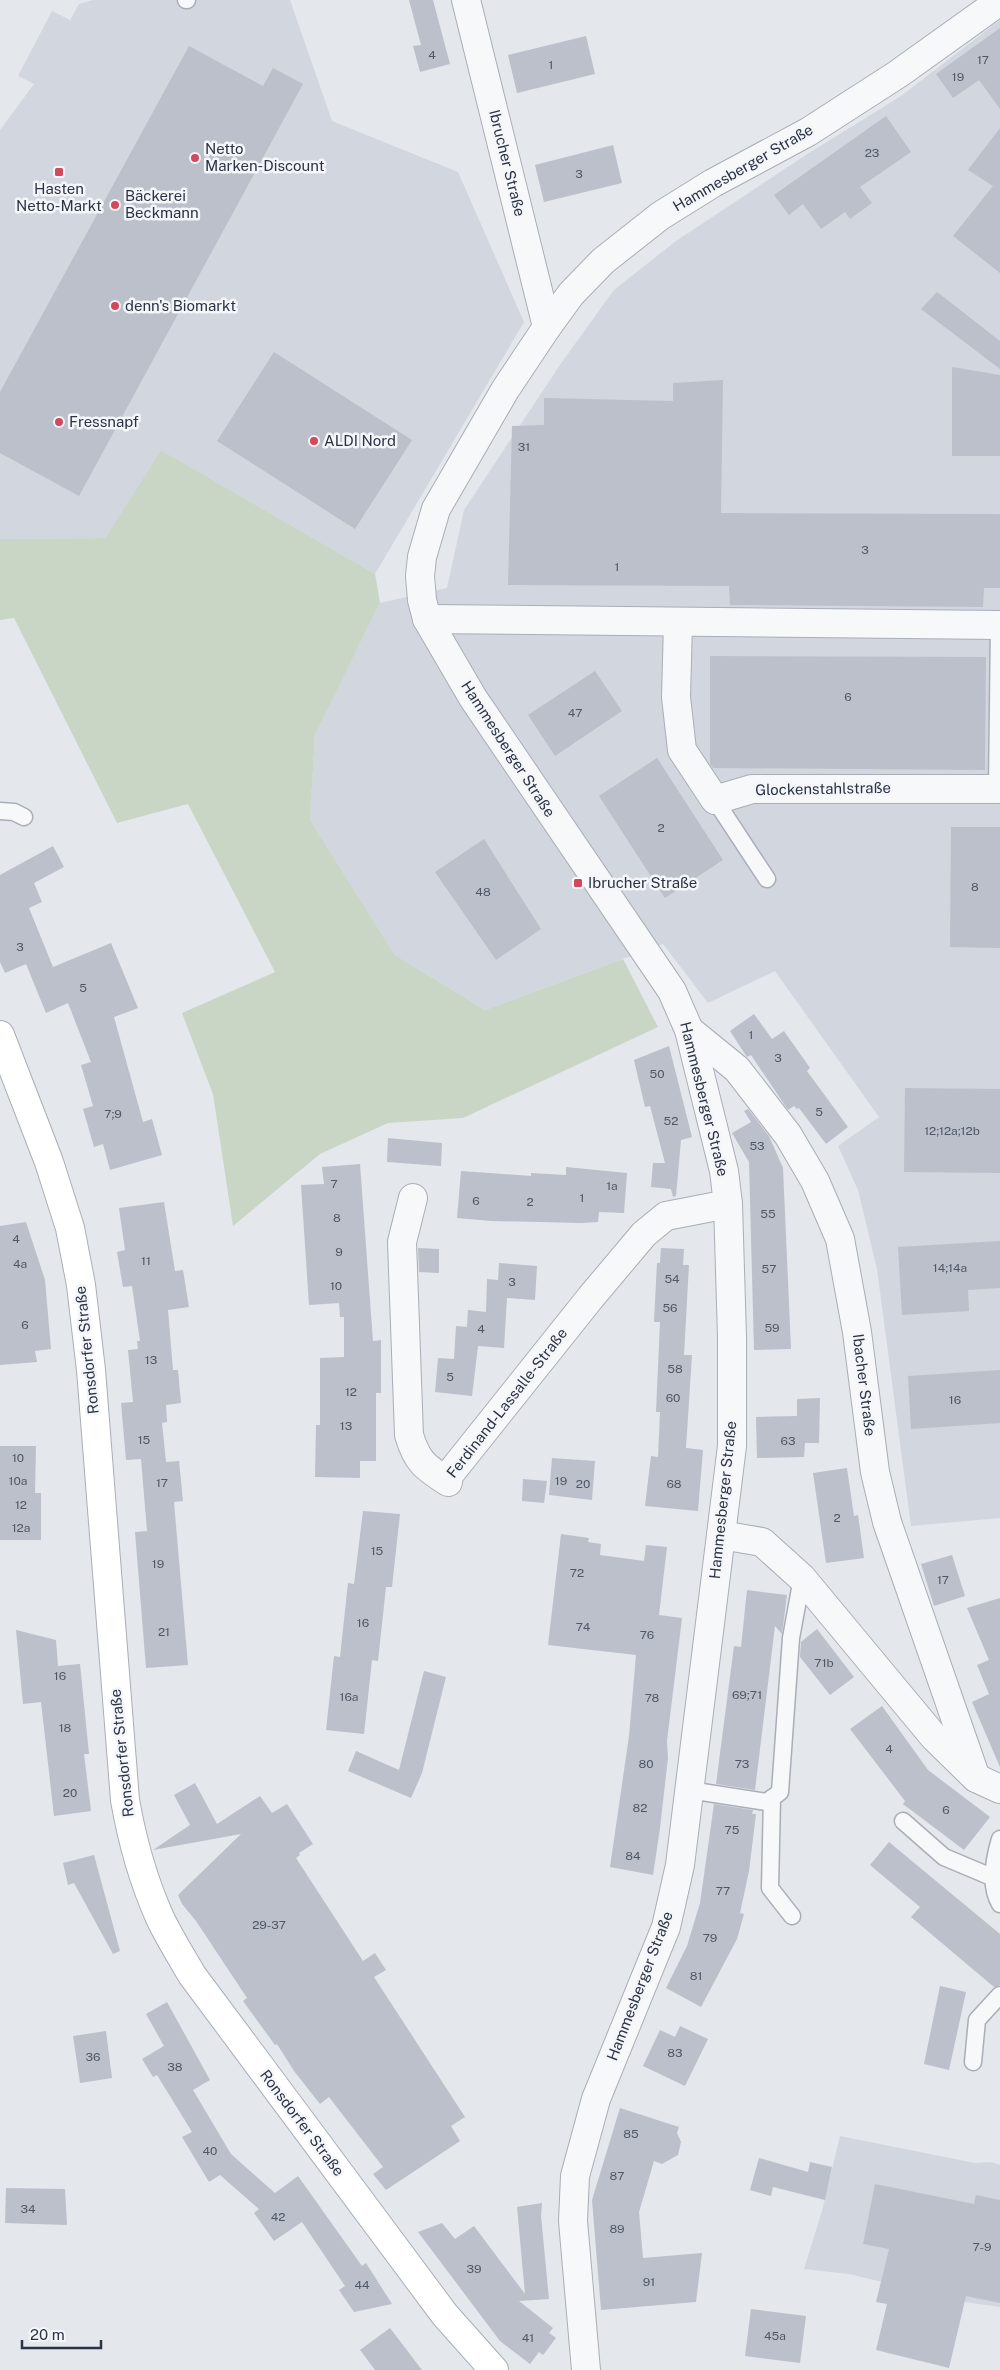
<svg xmlns="http://www.w3.org/2000/svg" width="1000" height="2370" font-family="'Public Sans',sans-serif">
<style>
.built{fill:#d2d6de}
.green{fill:#c9d6c5}
.building{fill:#bbc0ca}
.lines{fill:none;stroke-linecap:round;stroke-linejoin:round}
.service-casing{stroke:#a9aeb7;stroke-width:19}
.minor-casing{stroke:#a9aeb7;stroke-width:30}
.secondary-casing{stroke:#a9aeb7;stroke-width:30}
.service{stroke:#f7f8fa;stroke-width:16}
.minor{stroke:#f7f8fa;stroke-width:28}
.secondary{stroke:#fff;stroke-width:28}
.poi-dot{fill:#d1495b;stroke:#f4f6f9;stroke-width:2}
.labels{text-anchor:middle;stroke-width:5;stroke-linejoin:round;paint-order:stroke}
.number-label{font-size:12px;fill:#4f5766}
.poi-label{font-size:15px;fill:#2b3445;stroke:#f4f6f9;text-anchor:start}
.street-label{font-size:15px;fill:#2b3445;stroke:#f4f6f9}
</style>
<rect width="100%" height="100%" fill="#e4e7ec"/>
<g class="built">
<path d="M93 0H290L332 121 458 172 524 322 375 574 161 450 105 538 0 539V130L34 84 18 76 52 11 70 20 79 4Z"/>
<path d="M1000 20V1518L911 1526 877 1269 858 1190 838 1146 879 1117 775 971 708 1003 663 944 485 1010 395 955 310 820 315 735 380 603 447 588 464 510 562 362 614 290 676 241 809 153 901 96Z"/>
<path d="M840 2136 975 2163 991 2162 1000 2165V2307L965 2302 849 2274 804 2269 822 2211Z"/>
</g>
<path class="green" d="M161 450 375 574 380 603 315 735 310 820 395 955 485 1010 623 959 658 1027 463 1118 388 1123 320 1154 233 1226 213 1094 182 1013 275 972 188 804 117 823 14 618 0 620V539L105 538Z"/>
<g class="building">
<path d="M409 0H433L450 64 420 72 413 46 421 45Z"/>
<path d="M1000 28V109L979 80 953 98 936 74Z"/>
<path d="M586 36 595 74 517 93 508 55Z"/>
<path d="M189 46 263 86 273 68 303 84 79 496 0 453V392Z"/>
<path d="M886 116 911 152 860 187 872 203 850 219 845 212 821 229 803 204 789 215 774 195Z"/>
<path d="M1000 128V273L953 236 993 186 968 170Z"/>
<path d="M613 145 622 183 544 202 535 165Z"/>
<path d="M937 292 1000 341V369L921 309Z"/>
<path d="M274 352 412 440 355 529 217 441Z"/>
<path d="M952 367 1000 375V456H952Z"/>
<path d="M723 380 721 513 1000 514V588H984L983 607 730 605 729 586 508 585 512 426 544 425V398L673 401V383Z"/>
<path d="M710 656 986 657 985 770 713 768 710 764Z"/>
<path d="M595 671 622 711 555 756 528 715Z"/>
<path d="M657 758 723 860 665 898 599 796Z"/>
<path d="M951 827H1000V948L950 947Z"/>
<path d="M484 839 541 929 496 960 435 872Z"/>
<path d="M53 846 64 867 34 883 42 902 29 908 53 967 111 943 138 1008 114 1017 143 1122 152 1119 162 1155 110 1170 103 1144 94 1147 83 1109 93 1106 81 1065 91 1062 68 1003 46 1013 26 964 5 973 0 962V875Z"/>
<path d="M754 1014 772 1039 784 1031 810 1068 807 1071 848 1127 826 1144 799 1108 797 1109 794 1106 788 1110 751 1055 747 1057 730 1031Z"/>
<path d="M669 1046 692 1137 681 1140 676 1196 673 1197 671 1189 651 1187 653 1163H665L650 1106 645 1107 634 1060Z"/>
<path d="M905 1088 1000 1089V1173L904 1172Z"/>
<path d="M748 1109 769 1136 783 1168 791 1349 754 1350 749 1162 732 1133 751 1122 744 1111Z"/>
<path d="M388 1138 442 1143 441 1166 387 1162Z"/>
<path d="M360 1164 373 1341 381 1340V1393H376V1461H360V1478L315 1477 316 1425H320V1358L344 1357V1317H340L339 1303 309 1305 301 1185 324 1184 322 1167Z"/>
<path d="M566 1167 627 1173 624 1213 599 1212 598 1222 582 1223 491 1221 457 1218 461 1171 531 1176V1173L566 1175Z"/>
<path d="M164 1202 175 1271 183 1270 189 1307 168 1310 173 1370H178L181 1403 166 1405 167 1422 162 1423 166 1462 179 1461 183 1501 174 1502 188 1665 146 1668 135 1532 147 1531 141 1459 126 1460 121 1403 133 1402 128 1350 138 1349 137 1341H140L132 1286 123 1287 117 1252 125 1250 119 1208Z"/>
<path d="M26 1222 45 1280 51 1349 35 1351 37 1362 0 1365V1226Z"/>
<path d="M1000 1241V1288L968 1290 969 1311 902 1315 898 1247Z"/>
<path d="M418 1248 439 1249V1273L419 1272Z"/>
<path d="M661 1248 684 1249 683 1265H689L684 1355H692L686 1448 703 1450 698 1511 645 1506 651 1456 658 1457 660 1412H656L660 1322H654L657 1263H660Z"/>
<path d="M499 1263 537 1266 535 1300 507 1298 504 1348 478 1346 472 1396 435 1392 438 1358 454 1359 456 1326 467 1327 468 1310 486 1312 487 1279 498 1280Z"/>
<path d="M1000 1370V1423L911 1429 908 1376Z"/>
<path d="M820 1398 819 1443H805L804 1457 757 1458 756 1417 797 1416V1399Z"/>
<path d="M0 1446H36L35 1493H41V1540H0Z"/>
<path d="M552 1458 595 1461 592 1500 549 1495Z"/>
<path d="M847 1468 854 1516 858 1515 864 1558 826 1563 813 1473Z"/>
<path d="M523 1479 547 1481 544 1503 522 1501Z"/>
<path d="M363 1511 400 1514 392 1587H386L378 1661 372 1660 364 1734 326 1730 334 1656 340 1657 348 1583 354 1584Z"/>
<path d="M561 1534 589 1538 588 1542 601 1544 600 1555 644 1561 646 1545 667 1547 659 1615 682 1618 667 1741 668 1758 660 1828 653 1875 610 1867 629 1736 636 1655 548 1645Z"/>
<path d="M952 1555 965 1596 934 1606 921 1564Z"/>
<path d="M747 1590 787 1595 782 1634 775 1626 755 1790 716 1784 734 1646 741 1647Z"/>
<path d="M1000 1598V1767L972 1702 989 1694 977 1665 989 1660 967 1608Z"/>
<path d="M817 1629 854 1677 830 1695 800 1657 801 1642Z"/>
<path d="M16 1630 56 1640 58 1666 80 1664 89 1754H84L91 1811 54 1816 41 1702 23 1704Z"/>
<path d="M424 1671 446 1677 422 1773 411 1798 348 1771 356 1751 399 1770Z"/>
<path d="M882 1706 928 1770 990 1817 964 1850 903 1804 905 1801 850 1729Z"/>
<path d="M195 1783 217 1824 260 1796 272 1813 287 1804 313 1844 299 1853 300 1855 296 1858 363 1961 375 1953 386 1970 374 1977 465 2117 451 2126 460 2141 386 2190 373 2174 383 2167 329 2097 320 2104 294 2071 277 2044 275 2045 243 2001 247 1998 196 1921 182 1904 178 1895 241 1834 153 1850 190 1825 174 1795Z"/>
<path d="M714 1804 753 1810 752 1814H756L749 1871 740 1913 744 1914 737 1939 701 2007 666 1988 687 1946 700 1903Z"/>
<path d="M889 1842 1000 1934V1985L994 1987 911 1917 920 1907 870 1865Z"/>
<path d="M94 1855 120 1951 113 1954 74 1883 68 1885 63 1863Z"/>
<path d="M940 1986 966 1992 949 2070 924 2064Z"/>
<path d="M167 2002 210 2080 193 2090 231 2154 275 2193 298 2176 362 2266 366 2263 392 2304 354 2312 339 2290 345 2286 302 2222 274 2241 254 2213 259 2209 220 2175 209 2182 182 2137 192 2132 157 2075 153 2077 142 2059 164 2046 146 2014Z"/>
<path d="M680 2026 708 2039 685 2086 643 2066 660 2030 675 2037Z"/>
<path d="M106 2031 112 2078 80 2083 73 2036Z"/>
<path d="M620 2108 679 2127 677 2133 681 2142 678 2155 662 2164 654 2161 639 2212 643 2258 702 2253 696 2302 601 2310 592 2200Z"/>
<path d="M759 2158 808 2172 810 2162 832 2167 825 2200 773 2187 771 2196 750 2190Z"/>
<path d="M875 2184 974 2204 976 2195 1000 2200V2303L966 2296 949 2368 876 2350 887 2304 876 2302 889 2249 863 2244Z"/>
<path d="M6 2188 65 2189 67 2225 5 2223Z"/>
<path d="M542 2203 541 2216 549 2299 519 2301 553 2328 549 2333 556 2338 543 2355 539 2352 530 2364 500 2341 418 2232 442 2223 455 2239 474 2226 525 2294 517 2207Z"/>
<path d="M751 2309 806 2316 800 2363 745 2356Z"/>
<path d="M390 2328 422 2370H375L360 2350Z"/>
</g>
<g class="lines">
<defs>
<g id="service">
<path d="M186 0H187"/>
<path d="M997 789 999 625"/>
<path d="M715 800 767 879"/>
<path d="M0 811 14 812 24 817"/>
<path d="M689 1790 767 1802 780 1792 791 1638 802 1578"/>
<path d="M772 1798 770 1888 792 1916"/>
<path d="M903 1821 944 1857 994 1878"/>
<path d="M1000 1839C994 1859 989 1886 1000 1904"/>
<path d="M973 2062 977 2020 1000 1995"/>
</g>
<g id="minor">
<path d="M466 0 547 327"/>
<path d="M427 619 1000 625"/>
<path d="M678 623 676 697 682 750 715 800 752 789H1000"/>
<path d="M689 1030 737 1069 788 1135 815 1181 840 1239 857 1332 875 1472 887 1522 976 1778"/>
<path d="M413 1198 402 1242 409 1435C417 1462 425 1467 448 1482L449 1475 591 1297 644 1234 666 1216 728 1204"/>
<path d="M721 1535 762 1542 802 1578 934 1737 976 1778 1000 1789"/>
<path d="M586 2370 573 2221 575 2176 596 2099 666 1927 680 1865 732 1446V1337L728 1204 724 1171 689 1030 672 991 473 698 427 619 422 600 420 576 422 557 436 509 505 390 547 327 571 294 603 261 660 216 713 183 808 132 898 74 1000 1"/>
</g>
<path id="secondary" d="M0 1035 49 1162 70 1228 81 1285 91 1370 125 1800C132 1840 143 1880 160 1918 169 1937 181 1956 192 1975L445 2315 494 2370"/>
</defs>
<use href="#service" class="service-casing"/>
<use href="#minor" class="minor-casing"/>
<use href="#secondary" class="secondary-casing"/>
<use href="#service" class="service"/>
<use href="#minor" class="minor"/>
<use href="#secondary" class="secondary"/>
</g>
<g class="poi-dot">
<circle cx="195" cy="158" r="5"/>
<rect x="54" y="167" width="10" height="10" rx="2.5"/>
<circle cx="115" cy="205" r="5"/>
<circle cx="115" cy="306" r="5"/>
<circle cx="59" cy="422" r="5"/>
<circle cx="314" cy="441" r="5"/>
<rect x="573" y="878" width="10" height="10" rx="2.5"/>
</g>
<g class="labels">
<g class="number-label">
<text x="432" y="59">4</text>
<text x="983" y="64">17</text>
<text x="551" y="69">1</text>
<text x="958" y="81">19</text>
<text x="872" y="157">23</text>
<text x="579" y="178">3</text>
<text x="524" y="451">31</text>
<text x="865" y="554">3</text>
<text x="617" y="571">1</text>
<text x="848" y="701">6</text>
<text x="575" y="717">47</text>
<text x="661" y="832">2</text>
<text x="975" y="891">8</text>
<text x="483" y="896">48</text>
<text x="20" y="951">3</text>
<text x="83" y="992">5</text>
<text x="751" y="1039">1</text>
<text x="778" y="1062">3</text>
<text x="657" y="1078">50</text>
<text x="819" y="1116">5</text>
<text x="113" y="1118">7;9</text>
<text x="671" y="1125">52</text>
<text x="952" y="1135">12;12a;12b</text>
<text x="757" y="1150">53</text>
<text x="334" y="1188">7</text>
<text x="612" y="1190">1a</text>
<text x="582" y="1202">1</text>
<text x="476" y="1205">6</text>
<text x="530" y="1206">2</text>
<text x="768" y="1218">55</text>
<text x="337" y="1222">8</text>
<text x="16" y="1243">4</text>
<text x="339" y="1256">9</text>
<text x="146" y="1265">11</text>
<text x="20" y="1268">4a</text>
<text x="950" y="1272">14;14a</text>
<text x="769" y="1273">57</text>
<text x="672" y="1283">54</text>
<text x="512" y="1286">3</text>
<text x="336" y="1290">10</text>
<text x="670" y="1312">56</text>
<text x="25" y="1329">6</text>
<text x="772" y="1332">59</text>
<text x="481" y="1333">4</text>
<text x="151" y="1364">13</text>
<text x="675" y="1373">58</text>
<text x="450" y="1381">5</text>
<text x="351" y="1396">12</text>
<text x="673" y="1402">60</text>
<text x="955" y="1404">16</text>
<text x="346" y="1430">13</text>
<text x="144" y="1444">15</text>
<text x="788" y="1445">63</text>
<text x="18" y="1462">10</text>
<text x="18" y="1485">10a</text>
<text x="561" y="1485">19</text>
<text x="162" y="1487">17</text>
<text x="583" y="1488">20</text>
<text x="674" y="1488">68</text>
<text x="21" y="1509">12</text>
<text x="837" y="1522">2</text>
<text x="21" y="1532">12a</text>
<text x="377" y="1555">15</text>
<text x="158" y="1568">19</text>
<text x="577" y="1577">72</text>
<text x="943" y="1584">17</text>
<text x="363" y="1627">16</text>
<text x="583" y="1631">74</text>
<text x="164" y="1636">21</text>
<text x="647" y="1639">76</text>
<text x="824" y="1667">71b</text>
<text x="60" y="1680">16</text>
<text x="747" y="1699">69;71</text>
<text x="349" y="1701">16a</text>
<text x="652" y="1702">78</text>
<text x="65" y="1732">18</text>
<text x="889" y="1753">4</text>
<text x="646" y="1768">80</text>
<text x="742" y="1768">73</text>
<text x="70" y="1797">20</text>
<text x="640" y="1812">82</text>
<text x="946" y="1814">6</text>
<text x="732" y="1834">75</text>
<text x="633" y="1860">84</text>
<text x="723" y="1895">77</text>
<text x="269" y="1929">29-37</text>
<text x="710" y="1942">79</text>
<text x="696" y="1980">81</text>
<text x="675" y="2057">83</text>
<text x="93" y="2061">36</text>
<text x="175" y="2071">38</text>
<text x="631" y="2138">85</text>
<text x="210" y="2155">40</text>
<text x="617" y="2180">87</text>
<text x="28" y="2213">34</text>
<text x="278" y="2221">42</text>
<text x="617" y="2233">89</text>
<text x="982" y="2251">7-9</text>
<text x="474" y="2273">39</text>
<text x="649" y="2286">91</text>
<text x="362" y="2289">44</text>
<text x="775" y="2340">45a</text>
<text x="528" y="2342">41</text>
</g>
<g class="poi-label">
<text x="205" y="154">Netto<tspan x="205" dy="17">Marken-Discount</tspan></text>
<text x="59" y="194" text-anchor="middle">Hasten<tspan x="59" dy="17">Netto-Markt</tspan></text>
<text x="125" y="201">Bäckerei<tspan x="125" dy="17">Beckmann</tspan></text>
<text x="125" y="311">denn's Biomarkt</text>
<text x="69" y="427">Fressnapf</text>
<text x="324" y="446">ALDI Nord</text>
<text x="588" y="888">Ibrucher Straße</text>
</g>
<g class="street-label">
<text transform="translate(507 163) rotate(76)" y="5">Ibrucher Straße</text>
<text transform="translate(743 168) rotate(-30)" y="5">Hammesberger Straße</text>
<text transform="translate(508 749) rotate(57)" y="5">Hammesberger Straße</text>
<text transform="translate(823 789) rotate(-1)" y="5">Glockenstahlstraße</text>
<text transform="translate(704 1099) rotate(76)" y="5">Hammesberger Straße</text>
<text transform="translate(87 1350) rotate(-96)" y="5">Ronsdorfer Straße</text>
<text transform="translate(864 1385) rotate(83)" y="5">Ibacher Straße</text>
<text transform="translate(507 1403) rotate(-52)" y="5">Ferdinand-Lassalle-Straße</text>
<text transform="translate(723 1500) rotate(-84)" y="5">Hammesberger Straße</text>
<text transform="translate(122 1753) rotate(-96)" y="5">Ronsdorfer Straße</text>
<text transform="translate(640 1986) rotate(-69)" y="5">Hammesberger Straße</text>
<text transform="translate(302 2123) rotate(53)" y="5">Ronsdorfer Straße</text>
</g>
</g>
<path d="M22 2340v8h79v-8" fill="none" stroke="#2b3445" stroke-width="2.5"/>
<text x="30" y="2340" font-size="15" fill="#2b3445" stroke="#f4f6f9" stroke-width="4" paint-order="stroke">20 m</text>
</svg>
